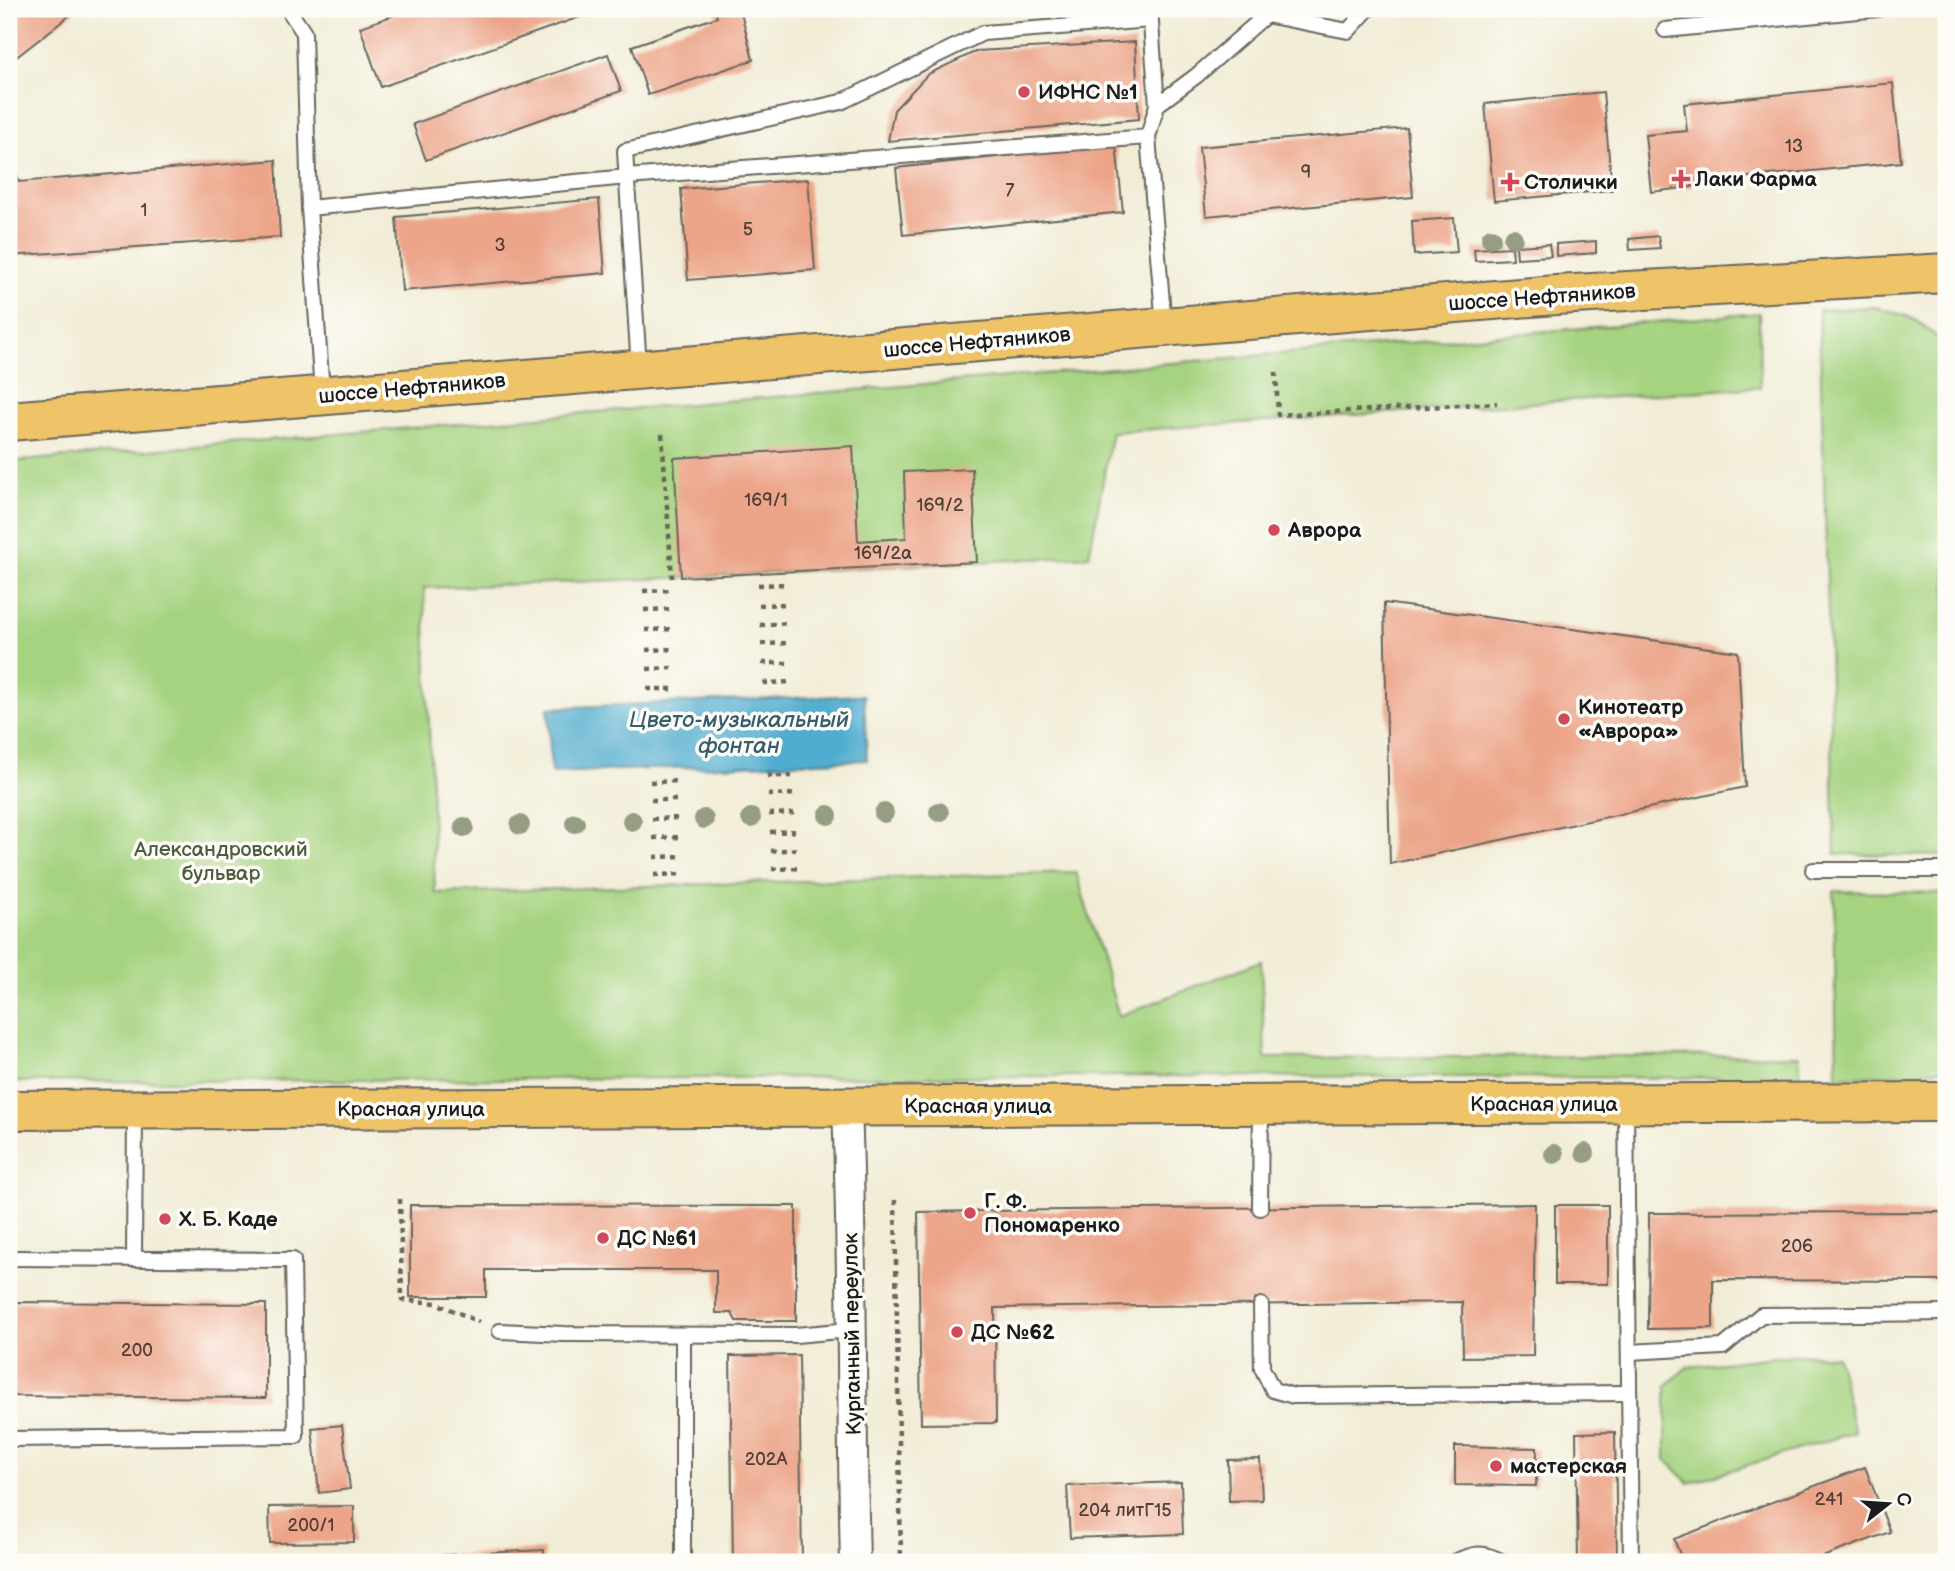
<svg xmlns="http://www.w3.org/2000/svg" width="1955" height="1571" font-family="'Balsamiq Sans',sans-serif">
<style>
.green{fill:#a6d380;stroke:#61784e;stroke-width:2}
.water{fill:#51adcf;stroke:#366476;stroke-width:2}
.building{fill:#eca589}
.lines{fill:none;stroke-linecap:round;stroke-linejoin:round}
.lane-casing{stroke:#67655d;stroke-width:18}
.street-casing{stroke:#67655d;stroke-width:32}
.primary-casing{stroke:#67655d;stroke-width:42}
.path{stroke:#67655d;stroke-width:4.5;stroke-dasharray:5 5;stroke-linecap:butt}
.lane{stroke:#fff;stroke-width:14}
.street{stroke:#fff;stroke-width:28}
.primary{stroke:#efc469;stroke-width:38}
.tree{fill:#969d82}
.poi-dot{fill:#d1495b;stroke:#fdfcf7;stroke-width:2.5}
.labels{text-anchor:middle;stroke-width:7;stroke-linejoin:round;paint-order:stroke}
.number-label{font-size:18px;fill:#503e37}
.poi-label{font-size:21px;font-weight:bold;fill:#1c1c1c;stroke:#fdfcf7;text-anchor:start}
.street-label{font-size:21px;fill:#1c1c1c;stroke:#fdfcf7}
.park-label{font-size:21px;fill:#4c5c3f;stroke:#fdfcf7}
.water-label{font-size:23px;font-style:italic;fill:#345d6d;stroke:#fdfcf7}
</style>
<rect width="100%" height="100%" fill="#fdfcf7"/>
<filter id="ink" filterUnits="userSpaceOnUse"><feTurbulence type="fractalNoise" baseFrequency=".0143" numOctaves="2"/><feDisplacementMap in="SourceGraphic" scale="14" xChannelSelector="R" yChannelSelector="G"/><feConvolveMatrix kernelMatrix="1 2 1 2 8 2 1 2 1" color-interpolation-filters="sRGB"/></filter>
<filter id="wash" filterUnits="userSpaceOnUse"><feTurbulence type="fractalNoise" baseFrequency=".00686" numOctaves="4" result="noise"/><feDisplacementMap in="SourceGraphic" scale="28" xChannelSelector="R" yChannelSelector="G"/><feGaussianBlur stdDeviation="1.57" result="paint"/><feColorMatrix in="noise" values="0 0 0 0 0 0 0 0 0 0 0 0 0 0 0 0 0 1.4 0 .05"/><feComposite in="paint" operator="in"/></filter>
<g filter="url(#wash)">
<rect width="100%" height="100%" fill="#f1ecd5"/>
<g class="green">
<path d="M1875 307C1910 315 1921 320 1946 346V856L1835 854 1819 310Z"/>
<path d="M1759 313 1760 387 1112 432 1089 556 672 578 424 588 435 893 1076 872 1119 1016 1261 961 1265 1058 1799 1055 1801 1078 1064 1076 9 1082V462Z"/>
<path d="M1834 891 1946 893V1068L1916 1073 1837 1077Z"/>
<path d="M1801 1354 1837 1356 1855 1432 1689 1483 1666 1460V1386L1687 1367Z"/>
</g>
<path class="water" d="M864 695 867 760 551 773 548 708Z"/>
<g id="blocks">
<g class="building">
<path d="M9 9H78L9 63Z"/>
<path d="M412 9H596L597 11 381 87 360 27Z"/>
<path d="M715 9H740L753 60 648 95 632 46 717 17Z"/>
<path d="M1135 42 1139 119 888 141 894 110 928 74 977 51Z"/>
<path d="M608 54 621 91 426 160 413 124Z"/>
<path d="M1893 83 1901 162 1692 183 1693 187 1651 192 1645 135 1687 131 1684 104Z"/>
<path d="M1603 92 1612 190 1494 201 1485 104Z"/>
<path d="M1407 128 1413 197 1206 216 1199 147Z"/>
<path d="M1116 144 1123 212 903 235 896 168Z"/>
<path d="M9 150 19 182 276 160 280 237 9 256Z"/>
<path d="M808 179 815 270 688 280 681 189Z"/>
<path d="M599 199 605 273 402 291 396 217Z"/>
<path d="M1454 218 1457 252 1414 255 1412 221Z"/>
<path d="M1658 236 1660 248 1630 250 1629 239Z"/>
<path d="M1596 241V253L1556 256V244Z"/>
<path d="M1549 244 1551 256 1517 258 1516 246Z"/>
<path d="M1512 247 1513 259 1475 261 1474 249Z"/>
<path d="M853 446 858 541 906 538 904 472 972 469 977 562 681 577 674 458Z"/>
<path d="M1384 603 1738 652 1745 787 1390 864Z"/>
<path d="M1535 1204 1533 1356 1463 1357 1462 1302 995 1308 996 1423 921 1424 918 1212Z"/>
<path d="M410 1205 796 1206V1321H736L732 1313H716V1270H486V1297H410Z"/>
<rect x="1555" y="1205" width="53" height="79"/>
<path d="M1946 1212V1281L1713 1280V1328L1648 1329 1649 1213Z"/>
<path d="M9 1302 266 1304V1398L9 1396Z"/>
<path d="M799 1355 802 1562H733L730 1356Z"/>
<path d="M342 1425 350 1489 319 1493 312 1428Z"/>
<path d="M1615 1432 1617 1562H1578L1576 1433Z"/>
<path d="M1455 1446 1537 1448 1536 1486 1455 1485Z"/>
<path d="M1260 1459 1262 1500 1229 1501 1228 1460Z"/>
<path d="M1865 1467 1890 1532 1809 1562H1683L1674 1539Z"/>
<path d="M1181 1482 1183 1534 1070 1538 1067 1486Z"/>
<path d="M354 1506V1542L270 1543 269 1507Z"/>
<path d="M544 1550V1562H404L403 1557Z"/>
</g>
</g>
</g>
<g filter="url(#ink)">
<use href="#blocks" fill-opacity="0" stroke="#67655d" stroke-width="2"/>
<g class="lines">
<defs>
<g id="lane">
<path d="M288 9 304 33 309 208"/>
<path d="M1150 9 1157 105 1148 137 1164 326"/>
<path d="M1266 15 1348 31 1368 9"/>
<path d="M1665 30 1878 9"/>
<path d="M1157 105 1196 76 1266 15"/>
<path d="M639 368 625 151 841 102 983 33 1151 20"/>
<path d="M322 393 309 208 627 177 1148 137"/>
<path d="M1813 870H1946"/>
<path d="M1626 1105 1631 1562"/>
<path d="M1260 1208 1261 1106"/>
<path d="M9 1258 293 1260 296 1436 9 1439"/>
<path d="M134 1259 135 1110"/>
<path d="M1261 1305 1262 1368 1273 1390 1294 1396 1629 1393"/>
<path d="M500 1331 564 1334 796 1335 850 1330"/>
<path d="M683 1335V1562"/>
<path d="M1629 1352 1723 1347 1761 1315 1946 1313"/>
<path d="M1454 1562C1475 1553 1482 1551 1503 1562"/>
</g>
<path id="street" d="M847 1107C853 1258 851 1410 855 1562"/>
<g id="primary">
<path d="M9 421 1556 295 1946 273"/>
<path d="M9 1110 1946 1102"/>
</g>
</defs>
<use href="#lane" class="lane-casing"/>
<use href="#street" class="street-casing"/>
<use href="#primary" class="primary-casing"/>
<g class="path">
<path d="M1276 372 1278 415 1497 403"/>
<path d="M662 434 672 578"/>
<path d="M758 585 788 584"/>
<path d="M643 591 672 590"/>
<path d="M759 605 789 604"/>
<path d="M644 610 673 609"/>
<path d="M760 625 790 623"/>
<path d="M645 630 674 629"/>
<path d="M761 644 791 643"/>
<path d="M646 650 675 649"/>
<path d="M762 663H791"/>
<path d="M647 669 675 668"/>
<path d="M763 683 792 682"/>
<path d="M647 689H677"/>
<path d="M767 776H797"/>
<path d="M650 782 680 781"/>
<path d="M768 795 798 794"/>
<path d="M651 800H681"/>
<path d="M769 814 799 813"/>
<path d="M652 819 682 818"/>
<path d="M770 832 800 831"/>
<path d="M653 838 682 837"/>
<path d="M771 851 800 849"/>
<path d="M654 857 683 856"/>
<path d="M772 869 801 868"/>
<path d="M654 875 684 874"/>
<path d="M400 1199 402 1300 436 1303 479 1322"/>
<path d="M895 1200 901 1562"/>
</g>
<use href="#lane" class="lane"/>
<use href="#street" class="street"/>
<use href="#primary" class="primary"/>
</g>
<g class="tree">
<circle cx="1491" cy="238" r="10"/>
<circle cx="1513" cy="238" r="10"/>
<circle cx="939" cy="812" r="10"/>
<circle cx="884" cy="813" r="10"/>
<circle cx="828" cy="815" r="10"/>
<circle cx="751" cy="818" r="10"/>
<circle cx="704" cy="819" r="10"/>
<circle cx="632" cy="821" r="10"/>
<circle cx="575" cy="823" r="10"/>
<circle cx="520" cy="825" r="10"/>
<circle cx="464" cy="827" r="10"/>
<circle cx="1585" cy="1153" r="10"/>
<circle cx="1554" cy="1154" r="10"/>
</g>
</g>
<g class="poi-dot">
<circle cx="1024" cy="92" r="7"/>
<path d="M1677.5 168.5h7v7h7v7h-7v7h-7v-7h-7v-7h7z"/>
<path d="M1506.5 171.5h7v7h7v7h-7v7h-7v-7h-7v-7h7z"/>
<circle cx="1274" cy="530" r="7"/>
<circle cx="1564" cy="719" r="7"/>
<circle cx="970" cy="1213" r="7"/>
<circle cx="165" cy="1219" r="7"/>
<circle cx="603" cy="1238" r="7"/>
<circle cx="957" cy="1332" r="7"/>
<circle cx="1496" cy="1466" r="7"/>
</g>
<g class="labels">
<g class="number-label">
<text x="1794" y="152">13</text>
<text x="1306" y="178">9</text>
<text x="1010" y="196">7</text>
<text x="144" y="216">1</text>
<text x="748" y="235">5</text>
<text x="500" y="251">3</text>
<text x="766" y="506">169/1</text>
<text x="940" y="511">169/2</text>
<text x="883" y="559">169/2а</text>
<text x="1797" y="1252">206</text>
<text x="137" y="1356">200</text>
<text x="766" y="1465">202А</text>
<text x="1829" y="1505">241</text>
<text x="1125" y="1516">204 литГ15</text>
<text x="311" y="1531">200/1</text>
</g>
<g class="poi-label">
<text x="1038" y="99">ИФНС №1</text>
<text x="1695" y="186">Лаки Фарма</text>
<text x="1524" y="189">Столички</text>
<text x="1288" y="537">Аврора</text>
<text x="1578" y="714">Кинотеатр<tspan x="1578" dy="24">«Аврора»</tspan></text>
<text x="984" y="1208">Г. Ф.<tspan x="984" dy="24">Пономаренко</tspan></text>
<text x="179" y="1226">Х. Б. Каде</text>
<text x="617" y="1245">ДС №61</text>
<text x="971" y="1339">ДС №62</text>
<text x="1510" y="1473">мастерская</text>
</g>
<g class="street-label">
<text transform="translate(1542 297) rotate(-4)" y="7">шоссе Нефтяников</text>
<text transform="translate(977 342) rotate(-5)" y="7">шоссе Нефтяников</text>
<text transform="translate(412 388) rotate(-5)" y="7">шоссе Нефтяников</text>
<text x="1544" y="1111">Красная улица</text>
<text x="978" y="1113">Красная улица</text>
<text x="411" y="1116">Красная улица</text>
<text transform="translate(852 1334) rotate(-91)" y="7">Курганный переулок</text>
</g>
<g class="park-label">
<text x="221" y="856">Александровский<tspan x="221" dy="24">бульвар</tspan></text>
</g>
<g class="water-label">
<text x="739" y="727">Цвето-музыкальный<tspan x="739" dy="26">фонтан</tspan></text>
</g>
</g>
<rect width="1955" height="1571" fill="none" stroke="#fdfcf7" stroke-width="35"/>
<g transform="translate(1888 1504) rotate(73)" stroke="#fdfcf7" stroke-width="5" paint-order="stroke">
<path d="M0-5L12 26L0 18L-12 26Z" fill="#1c1c1c"/>
<text y="-10" font-size="19" font-weight="bold" text-anchor="middle" fill="#1c1c1c">С</text>
</g>
</svg>
